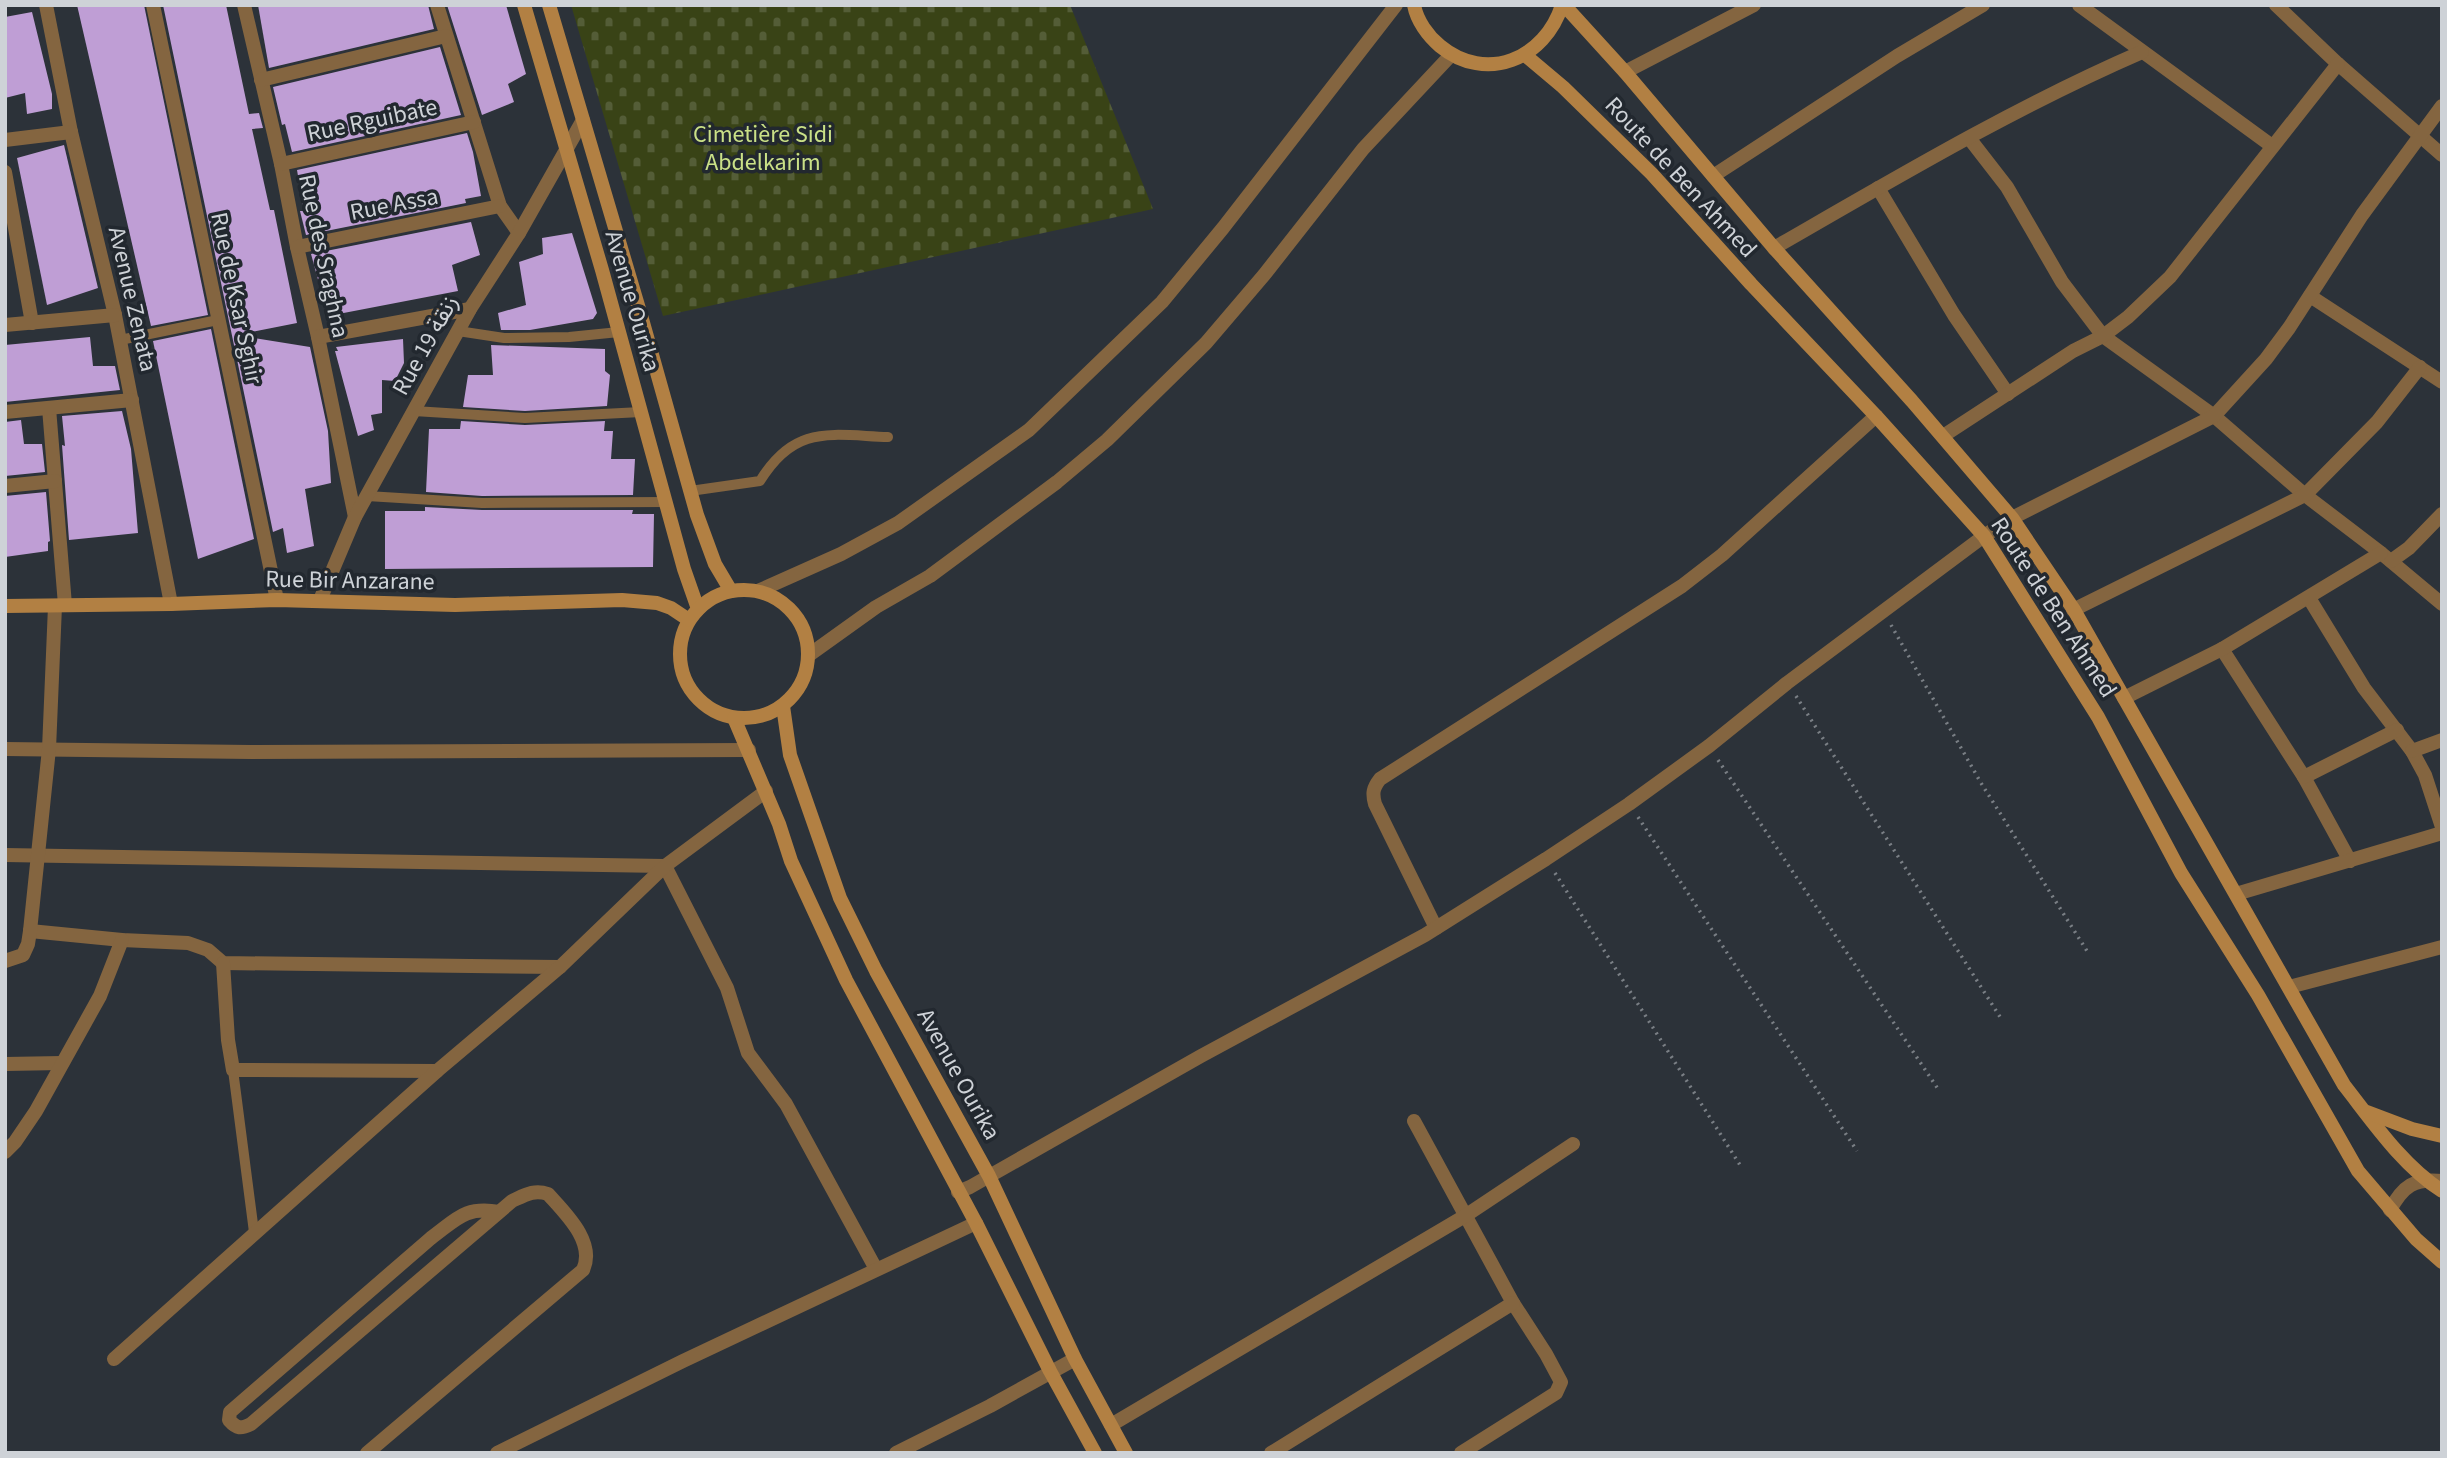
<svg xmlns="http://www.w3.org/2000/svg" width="2447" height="1458" font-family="'Source Sans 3','Noto Sans Arabic',sans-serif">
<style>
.cemetery{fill:url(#cemetery-stones)}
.building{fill:#bf9ed5}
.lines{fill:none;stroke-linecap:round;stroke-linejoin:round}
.path{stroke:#7a7f85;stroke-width:3.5;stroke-dasharray:2 5;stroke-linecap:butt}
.lane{stroke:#846540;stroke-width:10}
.street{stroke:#846540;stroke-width:14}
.secondary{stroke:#b28043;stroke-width:14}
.labels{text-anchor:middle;stroke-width:7;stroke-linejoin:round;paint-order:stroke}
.street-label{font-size:24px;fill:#ced2d7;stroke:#22282f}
.park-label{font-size:24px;fill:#cae087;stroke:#22282f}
</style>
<defs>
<pattern id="cemetery-stones" width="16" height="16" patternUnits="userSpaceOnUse" patternTransform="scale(1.75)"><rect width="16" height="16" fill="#394316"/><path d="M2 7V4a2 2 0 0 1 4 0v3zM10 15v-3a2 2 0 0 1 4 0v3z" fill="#545d37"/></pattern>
</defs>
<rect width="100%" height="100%" fill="#2c3239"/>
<path class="cemetery" d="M571 5H1070L1153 209 663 316Z"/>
<g class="building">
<path d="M77 5H144L208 315 151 326Z"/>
<path d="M163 5H226L249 114 259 113 263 128 252 129 270 210H274L297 323 236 335 310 347 328 431 331 483 305 489 314 546 287 553 283 528 273 532Z"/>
<path d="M258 5H428L434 29 269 68Z"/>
<path d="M447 5H506L526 74 508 84 514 102 482 115Z"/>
<path d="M32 12 52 94V109L27 114 25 93 5 98V17Z"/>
<path d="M440 47 461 115 292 152 285 124 282 125 273 87Z"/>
<path d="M467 133 473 152 481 196 465 199 466 203 306 235 300 211H304L297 170Z"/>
<path d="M64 145 98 288 47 305 17 158Z"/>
<path d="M471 222 480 255 452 265 458 291 328 316 311 254Z"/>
<path d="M572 233 597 313 593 319 530 330H501L498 313 526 305 519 262 543 254 542 238Z"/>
<path d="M211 329 254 539 198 559 153 341Z"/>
<path d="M90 337 93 366H115L120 390 5 402V345Z"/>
<path d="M403 339 404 363 395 381 382 380V413L371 415 374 430 358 436 335 351H338L336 347Z"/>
<path d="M491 345 605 349V371L610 375 607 406 525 411 463 407 468 375H493Z"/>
<path d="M122 411 131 449 138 533 69 540 62 445 65 446 62 416Z"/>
<path d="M21 420 24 444H42L45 472 5 476V422Z"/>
<path d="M461 421 525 425 605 421 604 431H613L611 459H635L633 495 482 496 426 492 429 429H460Z"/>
<path d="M46 492 50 541 48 542V551L5 557V496Z"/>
<path d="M425 507 482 510H633L632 514H654L653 567 385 569V511H425Z"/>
</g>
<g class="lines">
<g class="path">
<path d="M1891 625 1981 783 2087 951"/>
<path d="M1796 696 2002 1020"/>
<path d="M1718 760 1938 1089"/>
<path d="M1638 817 1857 1151"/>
<path d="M1555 873 1740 1165"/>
</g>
<g class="lane">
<path d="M458 331 504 338 569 337 619 332"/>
<path d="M120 340 218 320"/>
<path d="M414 411 525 418 641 412"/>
<path d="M690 491 760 481C795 424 830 435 888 437"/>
<path d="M367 496 482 503 667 502"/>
<path d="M233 1070 254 1232"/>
</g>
<g class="street">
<path d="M46 5 71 132 115 315 171 604"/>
<path d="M153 5 277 600"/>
<path d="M244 5 281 164 297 247 318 337 355 517"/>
<path d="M437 5 500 206 519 233"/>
<path d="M2079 5 2272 146"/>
<path d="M2276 5 2338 64 2442 155"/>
<path d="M1625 72 1754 5"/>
<path d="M261 80 446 36"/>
<path d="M1969 138 2007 187 2062 282 2103 336 2214 416 2305 495 2381 553 2442 604"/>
<path d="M5 140 71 132"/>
<path d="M281 164 474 122"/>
<path d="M5 172 32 323"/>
<path d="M1713 176 1897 56 1983 5"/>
<path d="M1878 188 1954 315 2008 394"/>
<path d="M297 247 500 206"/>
<path d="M1774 248C1894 179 2015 107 2142 52"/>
<path d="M2310 296 2442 382"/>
<path d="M5 325 115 315"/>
<path d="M318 337 470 309"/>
<path d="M49 408 65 605"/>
<path d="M5 412 132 400"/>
<path d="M1943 436 2073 351 2103 336 2128 317 2170 277 2338 64"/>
<path d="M5 486 55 481"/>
<path d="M2391 561 2409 548 2442 514"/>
<path d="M758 591 841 554 898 523 1029 430 1162 302 1223 228 1396 5"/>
<path d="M2309 598 2364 688 2412 751 2425 775 2442 827"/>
<path d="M320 600 355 517 470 309 519 233 583 120"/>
<path d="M2073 610 2305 495 2377 422 2420 367"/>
<path d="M2222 649 2304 777 2350 861"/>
<path d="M809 655 876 607 930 576 1057 482 1107 440 1206 343 1264 275 1363 149 1451 55"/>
<path d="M2124 698 2222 649 2381 553"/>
<path d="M5 749 251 752 749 750"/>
<path d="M2412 751 2442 740"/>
<path d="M2304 777 2397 730"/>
<path d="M5 855 665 866 727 988 748 1053 786 1104 876 1269"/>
<path d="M2236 894 2442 833"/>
<path d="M1436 928 1375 804C1372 793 1373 788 1380 779L1682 586 1722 555 1876 416"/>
<path d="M30 931 122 940 188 943 208 950 223 963 560 967"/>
<path d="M5 961 23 955 28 944 30 931 49 749 55 606"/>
<path d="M223 963 228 1040 233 1070 437 1071"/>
<path d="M2289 987 2442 947"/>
<path d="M5 1064 62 1063"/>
<path d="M1414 1121 1513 1303 1546 1354 1561 1382 1556 1393 1461 1453"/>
<path d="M5 1152 15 1142 36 1111 100 996 122 940"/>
<path d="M958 1192 970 1187 1201 1056 1425 935 1546 859 1629 804 1709 746 1787 683 1984 536 2012 518 2214 416 2266 359 2289 328 2362 215 2442 106"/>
<path d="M2390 1210C2403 1186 2414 1178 2442 1181"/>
<path d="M114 1359 437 1071 560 967 665 866 766 791"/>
<path d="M1111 1425 1465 1216 1573 1144"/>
<path d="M367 1453 583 1270C596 1242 565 1213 548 1194 534 1189 525 1195 512 1201L251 1424C241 1429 237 1429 229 1420L230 1412 431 1238C457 1219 465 1206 499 1212"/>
<path d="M497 1453 683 1361 976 1223"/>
<path d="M896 1453 990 1406 1075 1359"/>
<path d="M1271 1453 1513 1303"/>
</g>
<g class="secondary">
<path d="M524 5 602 270 684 569 698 609"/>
<path d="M549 5 642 319 697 515 715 564 731 591"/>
<path d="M1414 5C1417 21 1428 36 1440 46 1486 84 1545 59 1562 5"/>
<path d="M1564 5 1625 72 1774 248 1912 401 2012 518 2074 610 2344 1085C2373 1122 2402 1165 2442 1191"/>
<path d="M1525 55 1563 87 1652 174 1751 284 1876 416 1984 536 2098 717 2181 873 2258 995 2358 1171 2416 1239 2442 1262"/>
<circle cx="744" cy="654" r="64"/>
<path d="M5 606 171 604 277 600 455 605 622 600 657 603 671 608 689 620"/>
<path d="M783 706 790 755 840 898 876 971 989 1176 1075 1359 1126 1453"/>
<path d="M734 718 779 824 791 861 846 980 976 1223 1050 1371 1095 1453"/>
<path d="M2367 1112 2412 1129 2442 1136"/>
</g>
</g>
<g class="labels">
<g class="street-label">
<text transform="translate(372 120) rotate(-12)" y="8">Rue Rguibate</text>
<text transform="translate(1681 177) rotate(47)" y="8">Route de Ben Ahmed</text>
<text transform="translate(394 204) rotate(-11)" y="8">Rue Assa</text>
<text transform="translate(324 256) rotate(78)" y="8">Rue des Sraghna</text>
<text transform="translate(237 298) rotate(78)" y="8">Rue de Ksar Sghir</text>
<text transform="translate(133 299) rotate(77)" y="8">Avenue Zenata</text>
<text transform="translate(633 301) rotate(74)" y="8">Avenue Ourika</text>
<text transform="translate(425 345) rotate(-61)" y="8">Rue 19 زنقة</text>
<text transform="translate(350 580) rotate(1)" y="8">Rue Bir Anzarane</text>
<text transform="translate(2054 607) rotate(57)" y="8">Route de Ben Ahmed</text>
<text transform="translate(959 1074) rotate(61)" y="8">Avenue Ourika</text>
</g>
<g class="park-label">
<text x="763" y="142">Cimetière Sidi<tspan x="763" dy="28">Abdelkarim</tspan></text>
</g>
</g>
<rect width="2447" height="1458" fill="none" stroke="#ced2d7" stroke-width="14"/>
</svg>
